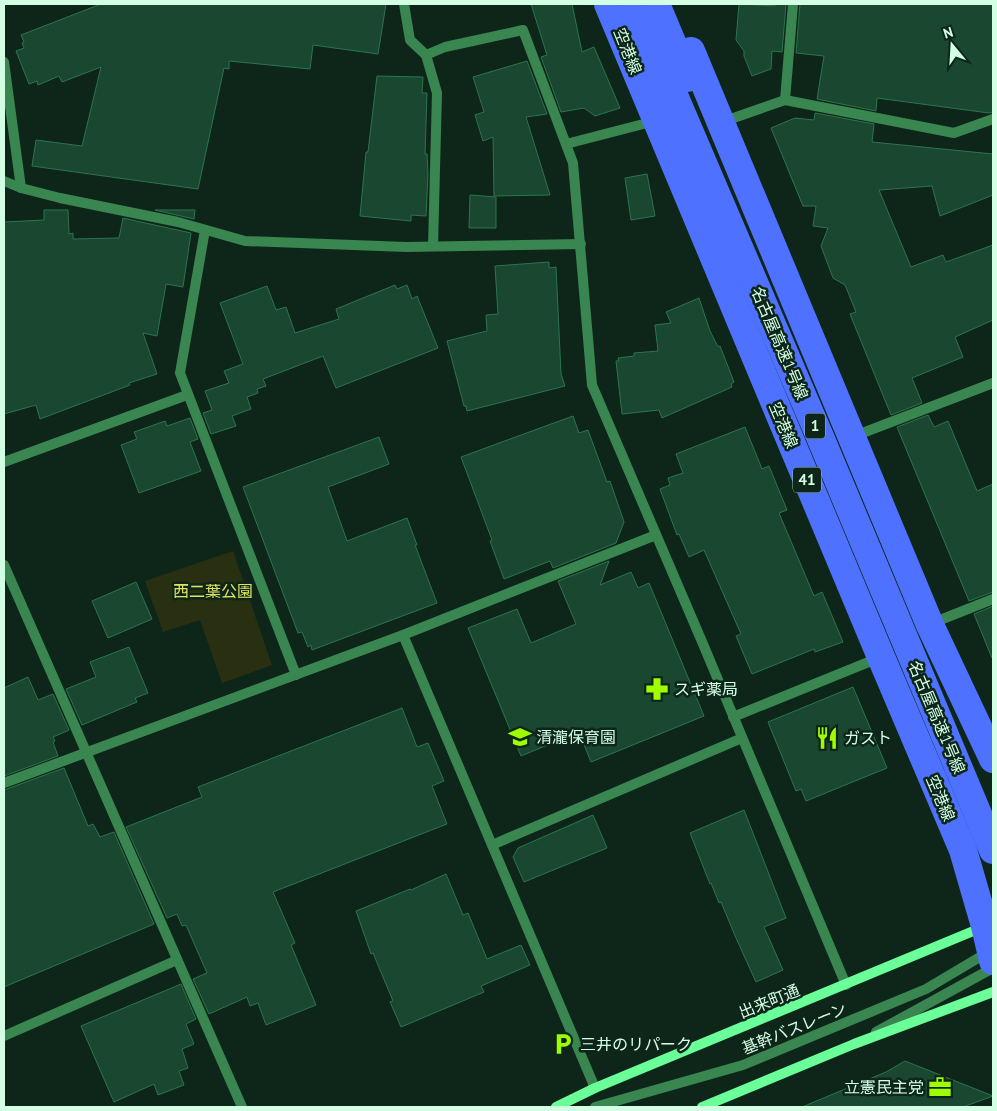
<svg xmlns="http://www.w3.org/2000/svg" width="997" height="1111" font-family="'PT Sans','Noto Sans JP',sans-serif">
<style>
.green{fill:#293011}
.building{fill:#1a4730;stroke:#2c744e}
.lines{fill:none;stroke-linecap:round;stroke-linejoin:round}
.lane{stroke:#398651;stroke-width:10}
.street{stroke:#398651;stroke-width:10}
.secondary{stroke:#6aff98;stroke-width:10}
.highway{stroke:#4e72ff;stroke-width:28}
.labels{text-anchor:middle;stroke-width:5;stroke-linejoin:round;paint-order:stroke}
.shield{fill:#0e2619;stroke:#98bea8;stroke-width:1}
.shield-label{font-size:15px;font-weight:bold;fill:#d3ffe5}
.street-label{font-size:16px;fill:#d3ffe5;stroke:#0e2619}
.park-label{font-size:16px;fill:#dee25d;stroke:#0e2619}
.poi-label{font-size:16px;fill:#d3ffe5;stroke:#0e2619;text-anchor:start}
</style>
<rect width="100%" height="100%" fill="#0e2619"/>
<path class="green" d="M233 551 272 665 222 683 200 620 163 632 145 581Z"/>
<g class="building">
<path d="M101 4H386L378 54 313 45 310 69 229 61V69L224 68 198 189 32 166 36 140 82 146 101 67 62 82 59 76 38 85 37 81 29 84 16 51 24 48 22 43 24 42 21 35Z"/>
<path d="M531 4H572L582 52 594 47 620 108 595 116 584 108 561 112 541 57 547 55Z"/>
<path d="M739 4 775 6V4H786L782 52 772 51 771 69 752 76 744 56V51L736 40Z"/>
<path d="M800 4H993V112L989 113 877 98 876 111 817 99 824 56 796 53Z"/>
<path d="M527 61 547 114 526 117 550 195 494 196 493 137 483 141 475 115 484 112 473 77Z"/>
<path d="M377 76 423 77 422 93H427L425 154H427L428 174 426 216 411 215V221L360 216 366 152H368Z"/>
<path d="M815 113 874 124 872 142 993 154V195L940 216 932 186 879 190 911 267 943 255 946 262 993 245V320L955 337 963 357 912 378 922 403 891 415 850 314 856 312 845 285 833 278 821 246 828 228 813 226 816 206H803L771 128 795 118 814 120Z"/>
<path d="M647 174 655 216 631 220 625 178Z"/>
<path d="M470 195 496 197V228H469Z"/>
<path d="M44 210H68L69 234 73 233V239L119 238 123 218 191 233 183 287 166 284 157 336 143 333 157 374 129 383 130 385 40 419 36 405 4 414V222L44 220Z"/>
<path d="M155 210H195L194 219Z"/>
<path d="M549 262V268L556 267 561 374 565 386 467 411 466 406H464L447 341 487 331 486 315 498 314 495 266Z"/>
<path d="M395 285 397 289 407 285 412 299 417 296 438 348 336 388 323 356 263 379 266 386 257 389 258 393 247 397 251 409 232 416 236 426 211 434 203 413 212 410 205 391 229 383 224 371 243 364 220 303 267 286 276 310 286 307 295 333 339 319 336 309Z"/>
<path d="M699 298 710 331 718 347 720 346 734 382 731 384 732 387 662 418 659 410 622 414 616 361H619L618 358 634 356V353L658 351 655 325 671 323 666 312Z"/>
<path d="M928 415 934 427 948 421 977 491 993 484V592L969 601 897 427Z"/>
<path d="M573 416 579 433 588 430 607 482 610 481 624 522 616 543 553 568 550 561 504 579 490 541 492 540 461 457Z"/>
<path d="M190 418 198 439 190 442 201 471 139 493 121 445 137 439 134 432 165 421 167 426Z"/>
<path d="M745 427 762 469 769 466 787 510 779 513 814 596 822 592 843 642 815 652 814 649 752 674 736 636 741 634 704 550 689 557 679 534 677 535 660 489 670 485 668 478 683 473 676 454Z"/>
<path d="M379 437 389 464 328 487 347 541 407 518 417 545H415L437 603 312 650 311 645 308 647 302 632 298 633 243 487Z"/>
<path d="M609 561 600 585 631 572 638 588 649 583 704 716 591 762 579 732 521 756 468 628 517 609 531 643 576 624 558 581Z"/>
<path d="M136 582 152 619 108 638 92 601Z"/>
<path d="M993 606V658H992L974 614Z"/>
<path d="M129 647 148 693 135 698 137 702 82 725 66 689 96 677 90 662Z"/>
<path d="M28 677 38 700 53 694 69 730 53 737 55 741 53 742 58 756 4 776V688Z"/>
<path d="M853 687 887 768 806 801 801 789 796 791 768 722Z"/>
<path d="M402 708 417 747 428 743 444 781 432 786 447 824 273 892 295 943 291 945 316 1005 266 1025 258 1003 250 1006 247 997 209 1014 193 979 207 973 186 925 182 926 177 914 167 918 126 827 202 797 198 787Z"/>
<path d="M64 768 88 826 93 824 100 837 114 832 154 924 4 987V790Z"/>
<path d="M744 810 786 918 764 927 783 970 756 982 736 938 721 902 719 903 711 883 710 884 690 833Z"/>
<path d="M593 815 607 848 524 882 513 857 518 848Z"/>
<path d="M446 874 463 915 468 913 487 959 521 945 530 965 481 986 484 992 401 1027 390 1002 393 1001 373 953 371 954 356 911 410 889 411 890Z"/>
<path d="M181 984 196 1019 186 1024 194 1044 182 1049 188 1068 179 1071 184 1085 158 1095 154 1084 114 1102 81 1026Z"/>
<path d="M905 1061 993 1096 963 1107H802L886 1072Z"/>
</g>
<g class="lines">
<g class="lane">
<path d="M876 1032 993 968"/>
<path d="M595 1107 743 1065 926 989 990 951"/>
</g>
<g class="street">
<path d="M404 4 410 40 426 55 437 93 433 246"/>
<path d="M793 4 785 100 954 133 993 119"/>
<path d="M426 55 445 47 523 30 573 163 592 385 703 644 846 985"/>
<path d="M4 62 21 188"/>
<path d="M722 122 785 100"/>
<path d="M566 144 655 121"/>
<path d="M4 181 21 188 60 198 178 222 245 241 406 247 581 244"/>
<path d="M205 230 180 373 296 675"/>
<path d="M852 437 993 383"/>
<path d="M4 462 187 395"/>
<path d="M4 565 242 1107"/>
<path d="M930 624 993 599"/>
<path d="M403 635 595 1088"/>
<path d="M733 717 881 657"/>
<path d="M4 783 403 635 656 535"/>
<path d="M492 845 742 738"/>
<path d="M4 1036 177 960"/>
</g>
<g class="secondary">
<path d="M556 1107 595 1088 983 927"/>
<path d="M702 1107 854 1044 993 992"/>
</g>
<g class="highway">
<path d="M608 4 881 657 963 850 985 926 993 961"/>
<path d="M635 4 818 432 993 850"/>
<path d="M656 4 687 78"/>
<path d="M691 51 930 625 993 759"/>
</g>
</g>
<defs>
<symbol id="pharmacy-bare" viewBox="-9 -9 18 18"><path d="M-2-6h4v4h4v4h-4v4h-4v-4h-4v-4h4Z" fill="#9efe00" stroke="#0e2619" stroke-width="2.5" paint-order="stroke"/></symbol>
<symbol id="school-bare" viewBox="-9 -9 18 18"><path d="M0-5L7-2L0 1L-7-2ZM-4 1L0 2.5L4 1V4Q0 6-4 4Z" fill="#9efe00" stroke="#0e2619" stroke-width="2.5" paint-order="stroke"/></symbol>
<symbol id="restaurant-bare" viewBox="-9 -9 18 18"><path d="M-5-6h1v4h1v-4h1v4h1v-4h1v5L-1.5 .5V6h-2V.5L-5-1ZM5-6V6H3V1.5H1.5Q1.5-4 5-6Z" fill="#9efe00" stroke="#0e2619" stroke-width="2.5" paint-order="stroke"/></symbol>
<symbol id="parking-bare" viewBox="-9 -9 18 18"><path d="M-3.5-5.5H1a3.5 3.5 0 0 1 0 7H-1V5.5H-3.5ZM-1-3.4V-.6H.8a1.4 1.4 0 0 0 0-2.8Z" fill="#9efe00" stroke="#0e2619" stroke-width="2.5" paint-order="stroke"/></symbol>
<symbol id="office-bare" viewBox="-9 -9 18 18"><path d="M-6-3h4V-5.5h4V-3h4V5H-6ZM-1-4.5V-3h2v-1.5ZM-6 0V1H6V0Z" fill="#9efe00" stroke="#0e2619" stroke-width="2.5" paint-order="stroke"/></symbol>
</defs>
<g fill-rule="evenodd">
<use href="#pharmacy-bare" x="641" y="673" width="32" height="32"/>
<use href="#school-bare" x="504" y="721" width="32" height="32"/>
<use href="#restaurant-bare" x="811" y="722" width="32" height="32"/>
<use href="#parking-bare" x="547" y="1028" width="32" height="32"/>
<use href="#office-bare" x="924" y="1071" width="32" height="32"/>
</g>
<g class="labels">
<g class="shield">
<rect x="805" y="413.5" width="20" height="25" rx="4"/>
<rect x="793" y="467.5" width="28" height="25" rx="4"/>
</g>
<g class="shield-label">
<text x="815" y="431">1</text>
<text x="807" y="485">41</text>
</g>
<g class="street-label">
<text transform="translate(628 51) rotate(68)" y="6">空港線</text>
<text transform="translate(780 343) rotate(67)" y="6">名古屋高速1号線</text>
<text transform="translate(784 425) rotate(67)" y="6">空港線</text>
<text transform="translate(937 717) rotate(67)" y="6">名古屋高速1号線</text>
<text transform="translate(941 798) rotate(67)" y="6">空港線</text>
<text transform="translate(769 1001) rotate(-22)" y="6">出来町通</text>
<text transform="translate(794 1028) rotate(-22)" y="6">基幹バスレーン</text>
</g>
<g class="park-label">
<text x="213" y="597">西二葉公園</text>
</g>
<g class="poi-label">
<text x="674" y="695">スギ薬局</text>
<text x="536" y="743">清瀧保育園</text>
<text x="844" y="744">ガスト</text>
<text x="580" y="1050">三井のリパーク</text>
<text x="924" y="1093" text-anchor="end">立憲民主党</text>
</g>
</g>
<rect width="997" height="1111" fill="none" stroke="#d3ffe5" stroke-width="10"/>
<g transform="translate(952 45) rotate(342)" stroke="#0e2619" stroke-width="4" paint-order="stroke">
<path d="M0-4L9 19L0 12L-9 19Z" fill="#d3ffe5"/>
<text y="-8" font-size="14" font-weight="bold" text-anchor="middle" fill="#d3ffe5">N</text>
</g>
</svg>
